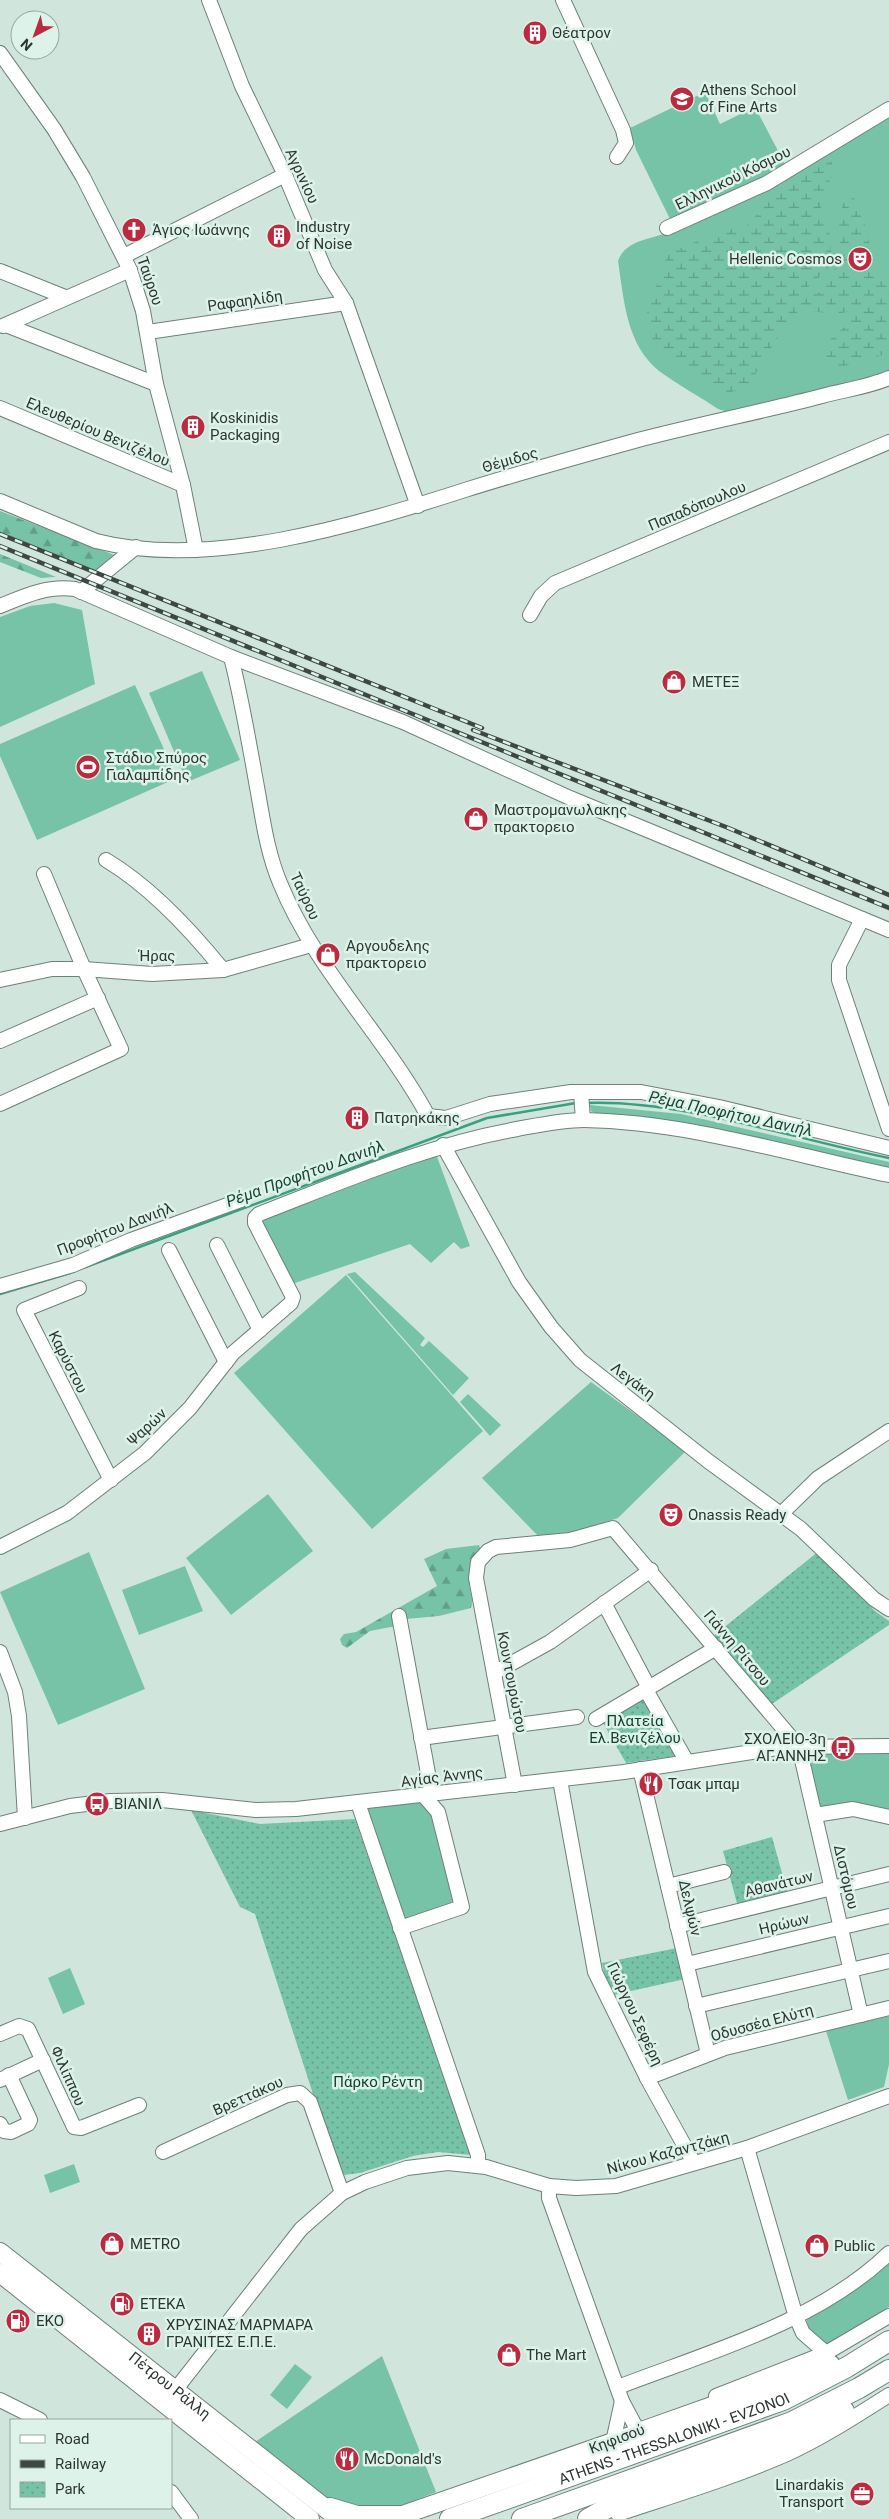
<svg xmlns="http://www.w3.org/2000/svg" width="889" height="2519" font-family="Roboto,sans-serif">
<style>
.green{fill:#76c3a7}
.forest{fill:url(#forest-firs)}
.wetland{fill:url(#wetland-marsh)}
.park{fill:url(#park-dots)}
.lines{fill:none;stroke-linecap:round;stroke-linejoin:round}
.stream{stroke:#35a180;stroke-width:2.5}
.minor-casing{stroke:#6d8179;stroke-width:16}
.major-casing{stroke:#6d8179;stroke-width:20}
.highway-casing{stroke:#6d8179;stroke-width:22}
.minor{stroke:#fff;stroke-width:14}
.major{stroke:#fff;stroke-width:18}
.highway{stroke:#fff;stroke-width:20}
.rail-casing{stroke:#3e4744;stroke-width:4.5}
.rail{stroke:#ddf3ea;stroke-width:2.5;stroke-dasharray:8;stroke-linecap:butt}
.labels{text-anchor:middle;stroke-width:5;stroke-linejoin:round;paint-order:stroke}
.poi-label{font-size:15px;fill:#2d3532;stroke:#ddf3ea;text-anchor:start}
.street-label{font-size:15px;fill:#2d3532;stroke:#ddf3ea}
.park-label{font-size:15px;fill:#0f3d2f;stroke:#ddf3ea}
.water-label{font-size:16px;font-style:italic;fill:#174436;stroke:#ddf3ea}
</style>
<defs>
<pattern id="forest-firs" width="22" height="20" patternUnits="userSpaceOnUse" patternTransform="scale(1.25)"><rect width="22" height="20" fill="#76c3a7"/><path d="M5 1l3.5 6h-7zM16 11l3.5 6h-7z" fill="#619f89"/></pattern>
<pattern id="wetland-marsh" width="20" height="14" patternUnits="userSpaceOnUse" patternTransform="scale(1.25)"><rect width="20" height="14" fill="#76c3a7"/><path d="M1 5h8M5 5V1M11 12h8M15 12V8" fill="none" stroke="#619f89"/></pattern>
<pattern id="park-dots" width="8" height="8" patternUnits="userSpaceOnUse" patternTransform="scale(1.25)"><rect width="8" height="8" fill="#76c3a7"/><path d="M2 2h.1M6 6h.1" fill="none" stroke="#619f89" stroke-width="1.8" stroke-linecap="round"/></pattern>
</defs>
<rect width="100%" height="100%" fill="#d0e6dd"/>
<g class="green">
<path d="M705 92 720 124 755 107 786 166 670 219 636 150 630 128Z"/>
<path d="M889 114V373L728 412 718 409C699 396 678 385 659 371 626 344 624 300 618 261 626 238 656 239 675 230 748 194 818 152 889 114Z"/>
<path d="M54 603 82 610 95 684 0 727V617L30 606Z"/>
<path d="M202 671 240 760 187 782 149 693Z"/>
<path d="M135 685 177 778 37 840 0 756V744Z"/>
<path d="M590 1105 681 1114 889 1162V1169L598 1115 591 1111Z"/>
<path d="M436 1154 470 1246 461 1249 454 1242 431 1263 410 1244 289 1285 260 1221Z"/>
<path d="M355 1272 425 1338 420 1345 423 1347 429 1341 469 1378 453 1395 347 1274Z"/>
<path d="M346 1275 483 1431 372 1529 234 1373Z"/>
<path d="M591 1382 686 1451 618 1518 571 1533 539 1537 482 1478Z"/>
<path d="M468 1394 501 1425 490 1436 460 1402Z"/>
<path d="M268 1494 313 1551 231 1615 186 1558Z"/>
<path d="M89 1552 145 1689 58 1725 0 1592Z"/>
<path d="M185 1566 203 1611 139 1635 122 1590Z"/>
<path d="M805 1751H889V1811L818 1808Z"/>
<path d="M422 1800 431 1810 457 1904 406 1923 363 1807Z"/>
<path d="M70 1968 85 2004 63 2014 48 1978Z"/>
<path d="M889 2016V2064L884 2087 848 2100 826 2031Z"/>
<path d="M74 2164 80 2182 50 2193 44 2175Z"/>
<path d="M889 2261V2307L827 2346 810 2331 806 2318 876 2273Z"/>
<path d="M382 2356 436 2492 390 2510 338 2506 255 2442Z"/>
<path d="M295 2364 312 2377 287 2409 270 2395Z"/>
</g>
<g class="forest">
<path d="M0 511 117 556 98 573 0 532Z"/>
<path d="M0 554 56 577 41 578 0 562Z"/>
<path d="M479 1545C484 1555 473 1569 470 1579 467 1589 475 1597 471 1608L439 1616 406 1619 404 1611 396 1615V1626L370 1631 347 1648 342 1645 340 1639 344 1634 356 1632 437 1586 424 1559 446 1549Z"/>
</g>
<path class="wetland" d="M823 160H830L834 167 821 207 831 238V266L806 289 819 293 830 274 841 262 839 217 845 199 854 198 864 221 876 272 889 280V353L838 368 825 363C823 340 834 336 851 322L850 311 838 314 799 310 776 340 747 388 723 394 655 350 646 316 655 293 659 273 669 253 727 229 745 228 780 188Z"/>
<g class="park">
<path d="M819 1551 875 1611 889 1621V1625L769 1706 712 1637Z"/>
<path d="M644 1695 675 1756 626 1763 602 1721Z"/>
<path d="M191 1810 260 1824 355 1819 471 2155 438 2152 413 2156 360 2173 344 2175 312 2091 255 1914 240 1907Z"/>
<path d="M772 1837 789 1898 739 1911 723 1851Z"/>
<path d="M677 1948 685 1979 613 1995 606 1982 602 1963Z"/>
</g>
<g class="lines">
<g class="stream">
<path d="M587 1103C684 1100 793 1139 889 1158"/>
<path d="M83 1268 487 1118 576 1103"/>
<path d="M0 1294 70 1273"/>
</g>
<defs>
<g id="minor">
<path d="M209 0 242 86 285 175 325 270 346 303 418 506"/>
<path d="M563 0 623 130 626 143 617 157"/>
<path d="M0 53 54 129 83 177 130 270 143 311 156 384 183 485 196 550"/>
<path d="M667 228 767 183 889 109"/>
<path d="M124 256 285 175"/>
<path d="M0 271 65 297"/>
<path d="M6 325 156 384"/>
<path d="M3 326 130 270"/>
<path d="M148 332 346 303"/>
<path d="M0 408 183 485"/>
<path d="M0 501 96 541C209 570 356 525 465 490 522 472 580 456 638 440 699 424 761 412 822 396 844 390 868 387 889 378"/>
<path d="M81 592 136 547"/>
<path d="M0 606C24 596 48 585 75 589L231 657 403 722 570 798 889 930"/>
<path d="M530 615 541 596 555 583 889 442"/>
<path d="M231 657C242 700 249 743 257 787 263 820 267 852 280 883 315 969 384 1035 428 1116L446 1118 490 1104 571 1092H641L719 1107 889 1148"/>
<path d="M106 860C151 887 190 929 223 970"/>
<path d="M862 919 839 965V980L889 1129"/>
<path d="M0 980 52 969H84L152 974 223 970 311 945"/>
<path d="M0 1041 98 998"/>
<path d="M581 1092 583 1120"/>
<path d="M0 1104 121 1049 84 969 44 874"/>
<path d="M443 1145 519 1282 551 1327 580 1360 708 1461 801 1529 874 1599 889 1609"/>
<path d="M217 1245 260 1330"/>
<path d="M169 1250 226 1362"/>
<path d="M0 1286 73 1265 131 1240 241 1200"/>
<path d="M79 1288 24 1310 111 1480"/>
<path d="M781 1514 818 1478 889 1431"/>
<path d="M0 1547 67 1513 145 1453 190 1408 233 1353 291 1303 293 1297 255 1223V1218L259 1214C344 1181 427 1145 517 1129 539 1125 562 1120 584 1120 688 1122 788 1154 889 1175"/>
<path d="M604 1603 649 1688"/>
<path d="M399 1616 432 1795"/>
<path d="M0 1652 15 1692 19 1716 25 1818"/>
<path d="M494 1673 550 1642 651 1570"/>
<path d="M646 1690 687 1762"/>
<path d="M596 1719 716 1648"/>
<path d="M421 1738 577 1717"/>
<path d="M640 1769 708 2054"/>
<path d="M560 1780 595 1972 647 2078 694 2163"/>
<path d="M515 1785 476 1578 478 1562 488 1551 496 1547 570 1540 613 1528 799 1747 861 2015"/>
<path d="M358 1803 478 2155V2166"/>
<path d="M815 1815 853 1809 889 1817"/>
<path d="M0 1824 70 1806 111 1801 162 1800 256 1810 296 1809 624 1772 784 1747 889 1746"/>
<path d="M668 1886 724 1872"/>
<path d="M677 1926 889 1874"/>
<path d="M400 1928 462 1907 438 1812 424 1796"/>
<path d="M687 1964 889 1916"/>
<path d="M696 2006 889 1961"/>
<path d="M0 2034 19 2026 28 2029 74 2127 81 2128 139 2105"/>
<path d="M647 2078 725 2048 889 2008"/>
<path d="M0 2080 43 2060"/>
<path d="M0 2124 4 2131 11 2132 28 2124 30 2120 9 2075"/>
<path d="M747 2148 796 2317 803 2333 826 2353"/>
<path d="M163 2152 287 2095 300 2093 310 2102 342 2193"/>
<path d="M549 2186V2198L622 2401 639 2433 647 2429"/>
<path d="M618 2387C709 2352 818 2322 889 2253"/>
<path d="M716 2396 826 2353 889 2316"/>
<path d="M169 2398 301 2229 342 2193 365 2182 407 2168 448 2163 486 2167 549 2186 576 2188 616 2186 747 2148 889 2096"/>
<path d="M0 2400 40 2420"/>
<path d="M613 2442 622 2401"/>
<path d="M171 2492 191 2519"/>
<path d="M618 2514C675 2495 732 2478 787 2454 822 2438 856 2416 889 2395"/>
</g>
<g id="major">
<path id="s1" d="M0 2252 339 2519"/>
<path d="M0 2273 310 2519"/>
<path d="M330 2507 357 2515H402"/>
<path d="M391 2519 639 2433"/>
</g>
<g id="highway">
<path d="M639 2433 830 2365"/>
<path id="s2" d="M450 2519 783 2400 847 2367 889 2341"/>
<path d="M522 2519 792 2422 859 2388 889 2370"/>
<path d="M588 2519 609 2507 776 2446 844 2411"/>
</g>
</defs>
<use href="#minor" class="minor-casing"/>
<use href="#major" class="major-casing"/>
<use href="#highway" class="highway-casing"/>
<use href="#minor" class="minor"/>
<use href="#major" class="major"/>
<use href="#highway" class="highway"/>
<defs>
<g id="rail">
<path d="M0 534 482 728"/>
<path d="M0 546 889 908"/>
<path d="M473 730 726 827 889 895"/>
</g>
</defs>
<use href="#rail" class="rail-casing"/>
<use href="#rail" class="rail"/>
</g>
<defs>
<symbol id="building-disc" viewBox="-11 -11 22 22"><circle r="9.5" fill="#bb2a3e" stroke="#ddf3ea"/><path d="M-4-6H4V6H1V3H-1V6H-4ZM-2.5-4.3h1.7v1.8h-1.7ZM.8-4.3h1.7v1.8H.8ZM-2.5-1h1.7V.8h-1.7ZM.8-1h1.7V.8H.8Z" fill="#fff"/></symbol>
<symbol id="university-disc" viewBox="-11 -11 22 22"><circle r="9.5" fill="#bb2a3e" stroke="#ddf3ea"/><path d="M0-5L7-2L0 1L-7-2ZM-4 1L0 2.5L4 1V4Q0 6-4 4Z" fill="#fff"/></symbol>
<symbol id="church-disc" viewBox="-11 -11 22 22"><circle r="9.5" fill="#bb2a3e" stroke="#ddf3ea"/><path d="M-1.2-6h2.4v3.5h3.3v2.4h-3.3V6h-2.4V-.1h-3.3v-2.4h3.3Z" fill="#fff"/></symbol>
<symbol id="theatre-disc" viewBox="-11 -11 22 22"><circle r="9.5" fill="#bb2a3e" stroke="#ddf3ea"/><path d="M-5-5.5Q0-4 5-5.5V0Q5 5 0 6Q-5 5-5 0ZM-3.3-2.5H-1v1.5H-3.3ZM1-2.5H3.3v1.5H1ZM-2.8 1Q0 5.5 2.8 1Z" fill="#fff"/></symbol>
<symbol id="shop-disc" viewBox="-11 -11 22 22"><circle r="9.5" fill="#bb2a3e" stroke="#ddf3ea"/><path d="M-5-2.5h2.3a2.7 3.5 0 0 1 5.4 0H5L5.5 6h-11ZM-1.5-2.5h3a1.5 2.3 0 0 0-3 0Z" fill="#fff"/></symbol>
<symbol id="stadium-disc" viewBox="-11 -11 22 22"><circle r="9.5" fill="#bb2a3e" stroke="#ddf3ea"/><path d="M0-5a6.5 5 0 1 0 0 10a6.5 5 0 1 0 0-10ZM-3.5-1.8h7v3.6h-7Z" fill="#fff"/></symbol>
<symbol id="bus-disc" viewBox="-11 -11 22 22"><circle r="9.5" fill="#bb2a3e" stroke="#ddf3ea"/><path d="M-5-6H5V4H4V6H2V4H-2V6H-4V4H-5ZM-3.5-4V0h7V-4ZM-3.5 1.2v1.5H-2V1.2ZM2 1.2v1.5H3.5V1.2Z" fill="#fff"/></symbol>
<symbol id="restaurant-disc" viewBox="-11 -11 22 22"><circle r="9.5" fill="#bb2a3e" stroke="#ddf3ea"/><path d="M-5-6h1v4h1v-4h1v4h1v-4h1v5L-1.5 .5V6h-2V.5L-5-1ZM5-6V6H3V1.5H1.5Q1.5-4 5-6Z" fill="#fff"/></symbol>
<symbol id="fuel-disc" viewBox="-11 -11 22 22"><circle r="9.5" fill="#bb2a3e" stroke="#ddf3ea"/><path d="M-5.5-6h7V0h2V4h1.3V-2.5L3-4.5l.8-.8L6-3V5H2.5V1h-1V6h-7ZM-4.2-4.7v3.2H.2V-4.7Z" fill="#fff"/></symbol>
<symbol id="office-disc" viewBox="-11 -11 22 22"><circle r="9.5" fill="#bb2a3e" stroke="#ddf3ea"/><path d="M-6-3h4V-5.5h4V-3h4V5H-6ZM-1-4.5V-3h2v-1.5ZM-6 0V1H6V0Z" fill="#fff"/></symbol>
</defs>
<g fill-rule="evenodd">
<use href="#building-disc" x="521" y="19" width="28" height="28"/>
<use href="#university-disc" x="668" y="85" width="28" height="28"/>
<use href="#church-disc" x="120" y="216" width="28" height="28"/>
<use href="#building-disc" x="265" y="222" width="28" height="28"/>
<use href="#theatre-disc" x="846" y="245" width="28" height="28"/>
<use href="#building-disc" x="179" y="413" width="28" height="28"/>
<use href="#shop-disc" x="660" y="668" width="28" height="28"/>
<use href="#stadium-disc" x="74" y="753" width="28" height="28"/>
<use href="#shop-disc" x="462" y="805" width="28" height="28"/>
<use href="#shop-disc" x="314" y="941" width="28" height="28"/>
<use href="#building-disc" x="343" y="1104" width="28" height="28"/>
<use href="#theatre-disc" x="657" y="1501" width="28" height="28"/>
<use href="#bus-disc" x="829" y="1734" width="28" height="28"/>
<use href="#restaurant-disc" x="637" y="1770" width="28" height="28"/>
<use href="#bus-disc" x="83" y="1790" width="28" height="28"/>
<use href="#shop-disc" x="98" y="2230" width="28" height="28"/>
<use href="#shop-disc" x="803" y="2232" width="28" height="28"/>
<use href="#fuel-disc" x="108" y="2290" width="28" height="28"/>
<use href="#fuel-disc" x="4" y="2307" width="28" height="28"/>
<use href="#building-disc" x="135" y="2320" width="28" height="28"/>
<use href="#shop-disc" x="495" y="2341" width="28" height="28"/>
<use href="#restaurant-disc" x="333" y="2445" width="28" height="28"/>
<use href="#office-disc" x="848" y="2480" width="28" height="28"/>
</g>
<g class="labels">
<g class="poi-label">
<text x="552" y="38">Θέατρον</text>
<text x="700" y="95">Athens School<tspan x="700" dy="17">of Fine Arts</tspan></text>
<text x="296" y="232">Industry<tspan x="296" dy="17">of Noise</tspan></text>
<text x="152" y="235">Άγιος Ιωάννης</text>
<text x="842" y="264" text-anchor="end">Hellenic Cosmos</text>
<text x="210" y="423">Koskinidis<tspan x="210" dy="17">Packaging</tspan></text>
<text x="692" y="687">ΜΕΤΕΞ</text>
<text x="106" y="763">Στάδιο Σπύρος<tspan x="106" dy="17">Γιαλαμπίδης</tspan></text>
<text x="494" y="815">Μαστρομανωλακης<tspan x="494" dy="17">πρακτορειο</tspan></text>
<text x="346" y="951">Αργουδελης<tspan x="346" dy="17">πρακτορειο</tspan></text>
<text x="374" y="1123">Πατρηκάκης</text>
<text x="688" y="1520">Onassis Ready</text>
<text x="826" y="1744" text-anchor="end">ΣΧΟΛΕΙΟ-3η<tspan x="826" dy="17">ΑΓ.ΑΝΝΗΣ</tspan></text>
<text x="668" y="1789">Τσακ μπαμ</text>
<text x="114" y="1809">ΒΙΑΝΙΛ</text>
<text x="130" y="2249">METRO</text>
<text x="834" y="2251">Public</text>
<text x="140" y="2309">ΕΤΕΚΑ</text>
<text x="36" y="2326">EKO</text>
<text x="166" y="2330">ΧΡΥΣΙΝΑΣ ΜΑΡΜΑΡΑ<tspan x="166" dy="17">ΓΡΑΝΙΤΕΣ Ε.Π.Ε.</tspan></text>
<text x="526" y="2360">The Mart</text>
<text x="364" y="2464">McDonald's</text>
<text x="844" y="2490" text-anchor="end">Linardakis<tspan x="844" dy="17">Transport</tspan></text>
</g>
<g class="street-label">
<text transform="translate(302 176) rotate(65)" y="5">Αγρινίου</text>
<text transform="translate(733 178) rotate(-26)" y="5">Ελληνικού Κόσμου</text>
<text transform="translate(150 281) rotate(71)" y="5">Ταύρου</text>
<text transform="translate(245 301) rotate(-8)" y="5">Ραφαηλίδη</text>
<text transform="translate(98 432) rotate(23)" y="5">Ελευθερίου Βενιζέλου</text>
<text transform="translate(510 460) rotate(-16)" y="5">Θέμιδος</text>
<text transform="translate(697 506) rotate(-23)" y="5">Παπαδόπουλου</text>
<text transform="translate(305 896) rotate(65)" y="5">Ταύρου</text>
<text x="157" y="961">Ήρας</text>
<text transform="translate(115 1229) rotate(-21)" y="5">Προφήτου Δανιήλ</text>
<text transform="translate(68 1362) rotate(63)" y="5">Καρύστου</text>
<text transform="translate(633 1381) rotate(37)" y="5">Λεγάκη</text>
<text transform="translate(147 1427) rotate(-43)" y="5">Ψαρών</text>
<text transform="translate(737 1648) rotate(50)" y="5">Γιάννη Ρίτσου</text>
<text transform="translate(512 1682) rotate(79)" y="5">Κουντουρώτου</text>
<text transform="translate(442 1777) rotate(-7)" y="5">Αγίας Άννης</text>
<text transform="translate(846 1877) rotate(77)" y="5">Διστόμου</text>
<text transform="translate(779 1884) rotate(-14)" y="5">Αθανάτων</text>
<text transform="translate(690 1908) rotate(77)" y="5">Δελψών</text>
<text transform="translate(784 1924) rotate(-13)" y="5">Ηρώων</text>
<text transform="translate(635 2014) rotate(65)" y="5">Γιώργου Σεφέρη</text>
<text transform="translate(762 2023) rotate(-15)" y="5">Οδυσσέα Ελύτη</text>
<text transform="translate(68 2076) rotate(66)" y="5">Φιλίππου</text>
<text transform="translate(248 2096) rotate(-24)" y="5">Βρεττάκου</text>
<text transform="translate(668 2153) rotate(-15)" y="5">Νίκου Καζαντζάκη</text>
<text dy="5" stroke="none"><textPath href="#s1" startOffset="216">Πέτρου Ράλλη</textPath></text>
<text transform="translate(617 2439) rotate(-21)" y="5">Κηφισού</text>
<text dy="5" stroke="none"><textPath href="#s2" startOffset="238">ATHENS - THESSALONIKI - EVZONOI</textPath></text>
</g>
<g class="park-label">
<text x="635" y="1726">Πλατεία<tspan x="635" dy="17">Ελ.Βενιζέλου</tspan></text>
<text x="378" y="2087">Πάρκο Ρέντη</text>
</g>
<g class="water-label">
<text transform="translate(731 1113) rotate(12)" y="6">Ρέμα Προφήτου Δανιήλ</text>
<text transform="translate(305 1173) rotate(-20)" y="6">Ρέμα Προφήτου Δανιήλ</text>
</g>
</g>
<rect x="10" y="2419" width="162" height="90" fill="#ddf3ea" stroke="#97a7a0"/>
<rect x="20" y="2435" width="25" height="8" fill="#ffffff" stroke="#97a7a0"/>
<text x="55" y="2444" font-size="15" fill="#2d3532">Road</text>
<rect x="20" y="2460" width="25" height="8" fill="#3e4744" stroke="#97a7a0"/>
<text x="55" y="2469" font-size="15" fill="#2d3532">Railway</text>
<rect x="20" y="2482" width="25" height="15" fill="url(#park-dots)" stroke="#97a7a0"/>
<text x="55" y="2494" font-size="15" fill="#2d3532">Park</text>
<g transform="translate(35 35) rotate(221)"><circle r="24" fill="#ddf3ea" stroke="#97a7a0"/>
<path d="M0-4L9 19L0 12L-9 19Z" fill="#bb2a3e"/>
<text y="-8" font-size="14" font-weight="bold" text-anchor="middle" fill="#2d3532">N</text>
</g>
</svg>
